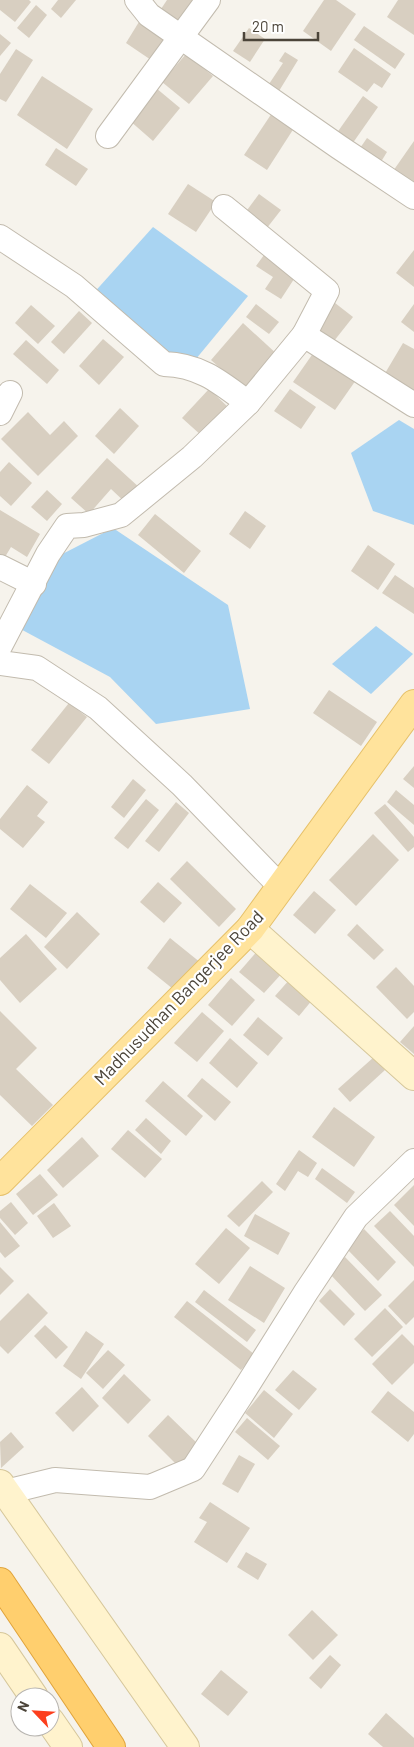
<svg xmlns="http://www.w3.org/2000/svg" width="414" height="1747" font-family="Barlow,sans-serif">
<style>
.water{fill:#a9d4f2}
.building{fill:#d8cfc1}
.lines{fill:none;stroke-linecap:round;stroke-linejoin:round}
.street-casing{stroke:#c2bbae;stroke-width:26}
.secondary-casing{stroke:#d6c79b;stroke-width:30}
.primary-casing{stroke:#e6c16a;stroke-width:30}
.highway-casing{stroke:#e0a43c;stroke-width:30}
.street{stroke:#fff;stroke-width:24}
.secondary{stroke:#fff3cd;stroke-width:28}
.primary{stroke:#ffe39c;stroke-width:28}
.highway{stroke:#ffcf6e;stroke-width:28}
.labels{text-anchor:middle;stroke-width:4.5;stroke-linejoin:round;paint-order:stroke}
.street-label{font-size:18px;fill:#4b4439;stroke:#fff}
</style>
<rect width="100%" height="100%" fill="#f6f3ec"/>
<g class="water">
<path d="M153 227 248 296 186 371 91 296Z"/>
<path d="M399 420 414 429V525L373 511 351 453Z"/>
<path d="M113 528 228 605 250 709 156 724 110 677 13 625 41 565Z"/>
<path d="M376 626 413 654 371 694 332 664Z"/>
</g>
<g class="building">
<path d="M0 0H29L31 2 15 22 0 10Z"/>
<path d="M58 0H76L61 18 51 9Z"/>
<path d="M167 0H200L179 30 157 15Z"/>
<path d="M324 0H336L356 14 331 51 303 31Z"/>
<path d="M398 0H414V35L387 17Z"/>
<path d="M36 5 47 15 29 38 17 28Z"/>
<path d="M142 17 171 36 154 62 126 43Z"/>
<path d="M364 26 405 54 395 69 354 40Z"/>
<path d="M249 28 265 39 250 62 233 51Z"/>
<path d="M0 34 11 43 0 56Z"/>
<path d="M354 48 391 74 382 88 374 83 367 92 338 72Z"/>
<path d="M16 49 33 60 6 102 0 99V74Z"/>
<path d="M285 52 298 60 279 91 269 84 283 63 279 61Z"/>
<path d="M186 54 213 76 189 104 162 82Z"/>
<path d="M42 76 93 109 67 149 17 115Z"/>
<path d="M156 88 180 108 153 141 129 120Z"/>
<path d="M363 96 378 107 350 147 334 137Z"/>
<path d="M274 110 296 125 267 170 244 155Z"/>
<path d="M367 138 387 152 379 165 358 151Z"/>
<path d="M414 141V190L391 174Z"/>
<path d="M56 148 88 169 76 186 45 165Z"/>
<path d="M188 184 216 202 196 232 168 214Z"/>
<path d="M259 194 281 210 263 233 242 217Z"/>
<path d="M414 250V287L396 273Z"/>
<path d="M264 255 296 276 281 299 265 289 273 277 256 266Z"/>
<path d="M335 303 353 317 334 341 316 327Z"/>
<path d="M256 304 279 322 269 334 246 317Z"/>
<path d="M414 304V332L401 322Z"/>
<path d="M31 305 55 326 38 344 15 323Z"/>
<path d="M79 311 92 323 64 354 51 342Z"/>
<path d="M243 323 279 356 247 392 211 360Z"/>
<path d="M103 339 124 357 99 385 79 366Z"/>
<path d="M26 340 59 370 47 384 13 354Z"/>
<path d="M403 343 414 349V393L384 375Z"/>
<path d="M314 352 356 380 335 410 293 382Z"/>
<path d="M209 389 228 407 202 436 182 418Z"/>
<path d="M290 389 316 407 301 429 274 411Z"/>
<path d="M120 408 139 426 114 454 95 436Z"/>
<path d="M28 412 50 435 64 421 78 436 38 476 1 439Z"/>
<path d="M107 458 141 489 127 504 111 489 89 514 71 498Z"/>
<path d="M9 462 32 483 11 506 0 496V472Z"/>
<path d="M47 490 62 504 47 521 31 507Z"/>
<path d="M0 510 40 534 27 557 11 547 2 562 0 561Z"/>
<path d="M245 511 266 526 250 549 229 534Z"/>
<path d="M155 514 201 551 184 573 138 535Z"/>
<path d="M368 545 395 564 378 590 351 571Z"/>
<path d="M395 575 414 588V614L382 593Z"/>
<path d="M329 690 377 722 361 746 313 713Z"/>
<path d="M69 703 87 717 49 764 31 750Z"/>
<path d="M414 766V788L403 779Z"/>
<path d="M133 779 146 790 124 818 111 807Z"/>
<path d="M27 785 48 802 37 816 45 822 23 848 0 829V819Z"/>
<path d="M396 790 414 805V825L387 802Z"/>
<path d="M146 799 159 810 128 849 114 838Z"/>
<path d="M176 802 189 813 159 852 145 841Z"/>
<path d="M385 804 414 837V847L408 852 374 813Z"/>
<path d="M373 834 399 860 356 906 329 880Z"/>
<path d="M187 861 236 909 219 927 170 879Z"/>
<path d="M158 882 182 903 164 923 140 902Z"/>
<path d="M30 884 67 913 46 938 10 909Z"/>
<path d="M314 891 336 910 315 934 293 915Z"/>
<path d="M77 912 100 934 67 969 44 947Z"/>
<path d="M357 924 384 950 374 960 347 935Z"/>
<path d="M26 934 57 969 20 1003 0 980V958Z"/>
<path d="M170 938 201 963 178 993 147 968Z"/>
<path d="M259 949 284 971 264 993 239 972Z"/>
<path d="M396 967 414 986V1012L407 1019 376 987Z"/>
<path d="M231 978 255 1000 232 1026 208 1005Z"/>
<path d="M290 979 313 999 299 1016 275 996Z"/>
<path d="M0 1011 37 1048 16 1069 53 1105 32 1126 0 1095Z"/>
<path d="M202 1012 224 1031 197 1062 174 1043Z"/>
<path d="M258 1017 283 1038 268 1056 243 1035Z"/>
<path d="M414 1026V1054L400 1042Z"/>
<path d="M230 1038 258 1063 237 1088 209 1063Z"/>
<path d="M374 1057 385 1070 350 1102 338 1089Z"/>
<path d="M202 1078 231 1102 215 1121 187 1096Z"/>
<path d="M163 1081 203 1116 186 1136 145 1101Z"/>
<path d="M334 1107 375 1137 354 1167 312 1137Z"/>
<path d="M146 1118 171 1141 161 1154 135 1130Z"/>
<path d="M128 1130 162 1159 145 1178 111 1149Z"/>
<path d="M82 1137 99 1156 63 1188 47 1170Z"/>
<path d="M299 1150 317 1163 308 1177 298 1171 285 1191 276 1184Z"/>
<path d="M322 1168 355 1192 347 1203 315 1179Z"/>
<path d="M40 1174 58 1195 33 1215 16 1194Z"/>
<path d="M262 1181 273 1192 239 1227 227 1216Z"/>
<path d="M414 1185V1226L394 1205Z"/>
<path d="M11 1202 28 1223 15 1235 0 1218V1211Z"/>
<path d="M54 1203 71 1226 53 1238 37 1216Z"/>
<path d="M390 1211 414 1236V1267L374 1226Z"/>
<path d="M255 1214 290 1233 278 1255 244 1236Z"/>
<path d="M0 1222 20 1246 5 1258 0 1252Z"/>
<path d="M226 1228 250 1248 219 1284 195 1264Z"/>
<path d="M364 1229 396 1262 378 1281 346 1248Z"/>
<path d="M345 1257 382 1295 365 1311 329 1273Z"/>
<path d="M250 1266 285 1288 264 1323 228 1300Z"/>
<path d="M0 1267 14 1281 0 1295Z"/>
<path d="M414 1280V1317L406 1325 388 1306Z"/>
<path d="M330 1289 355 1314 344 1326 319 1301Z"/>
<path d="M204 1290 256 1330 247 1342 195 1302Z"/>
<path d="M28 1293 48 1313 8 1354 0 1346V1321Z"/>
<path d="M187 1301 254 1354 241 1370 174 1317Z"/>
<path d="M385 1308 403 1327 372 1357 354 1339Z"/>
<path d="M45 1325 68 1347 56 1359 34 1336Z"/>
<path d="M86 1331 104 1344 81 1379 63 1366Z"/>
<path d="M402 1334 414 1346V1363L392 1385 372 1364Z"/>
<path d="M108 1350 125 1365 103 1389 86 1373Z"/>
<path d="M293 1370 317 1389 299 1410 275 1390Z"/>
<path d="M124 1374 151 1400 128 1424 102 1398Z"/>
<path d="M82 1387 99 1406 73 1432 55 1413Z"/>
<path d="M264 1390 293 1414 274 1438 245 1413Z"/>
<path d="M388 1391 414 1412V1434L408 1442 371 1412Z"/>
<path d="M168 1415 199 1445 178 1466 148 1436Z"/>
<path d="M247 1418 280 1446 268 1460 235 1432Z"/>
<path d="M11 1432 24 1447 1 1468 0 1442Z"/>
<path d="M239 1455 255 1464 238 1493 222 1484Z"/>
<path d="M210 1502 250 1528 227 1563 194 1542 207 1522 199 1518Z"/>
<path d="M246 1552 267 1564 258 1580 237 1567Z"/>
<path d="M312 1610 338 1635 313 1660 288 1635Z"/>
<path d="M330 1655 341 1665 321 1689 309 1678Z"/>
<path d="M221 1670 248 1692 228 1716 201 1694Z"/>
<path d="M386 1713 414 1738V1747H383L368 1734Z"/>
</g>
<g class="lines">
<defs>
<g id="street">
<path d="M137 0 149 15 339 147 414 197"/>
<path d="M108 136 208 0"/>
<path d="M224 207 327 291 304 335"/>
<path d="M0 237 74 286 164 364C200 365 220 382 248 403"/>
<path d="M0 413 10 393"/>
<path d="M0 567 34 584"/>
<path d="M0 646 48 554 67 526 84 525 121 515 192 457 248 403 304 335 414 405"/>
<path d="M0 663 37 668 98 708 182 785 281 887"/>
<path d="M6 1492 55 1480 150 1487 193 1469 240 1397 306 1292 356 1217 414 1161"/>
</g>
<g id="secondary">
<path d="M250 929 414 1076"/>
<path d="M0 1484 185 1747"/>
<path d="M0 1647 34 1697"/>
<path d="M50 1721 68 1747"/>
</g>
<path id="primary" d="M0 1181 250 929 414 704"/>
<path id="highway" d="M0 1582 111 1747"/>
</defs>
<use href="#street" class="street-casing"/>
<use href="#secondary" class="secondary-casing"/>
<use href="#primary" class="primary-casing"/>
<use href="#highway" class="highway-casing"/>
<use href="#street" class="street"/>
<use href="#secondary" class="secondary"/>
<use href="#primary" class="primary"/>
<use href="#highway" class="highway"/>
</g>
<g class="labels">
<g class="street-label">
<text transform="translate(179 998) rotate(-46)" y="6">Madhusudhan Bangerjee Road</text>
</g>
</g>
<g transform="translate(35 1712) rotate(295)"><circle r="24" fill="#ffffff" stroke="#b7b4b0"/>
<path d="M0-4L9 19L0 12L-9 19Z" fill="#fc3f1d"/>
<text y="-8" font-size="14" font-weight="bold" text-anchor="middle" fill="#4b4439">N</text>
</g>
<path d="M244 32v8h74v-8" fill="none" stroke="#4b4439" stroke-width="2.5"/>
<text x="252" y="32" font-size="15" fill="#4b4439" stroke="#ffffff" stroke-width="4" paint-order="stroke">20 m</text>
</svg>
